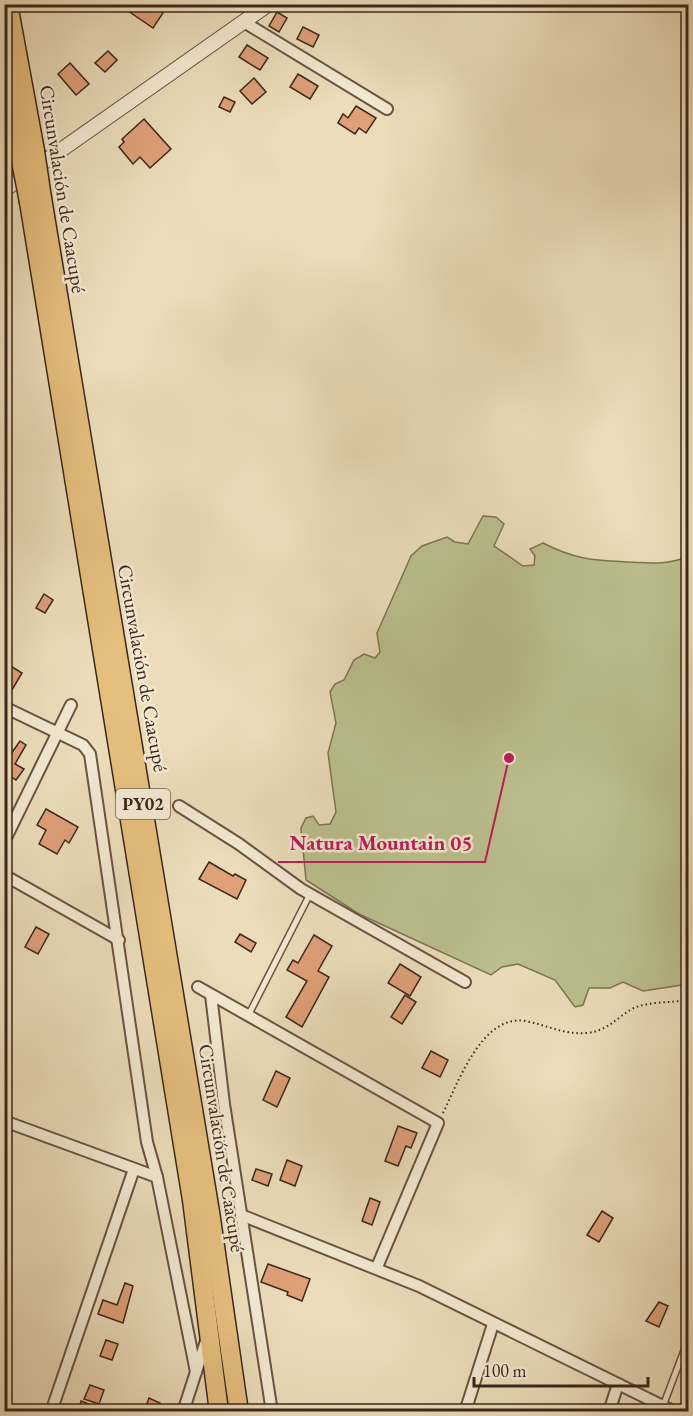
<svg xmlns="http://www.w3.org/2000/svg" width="693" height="1416" font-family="'EB Garamond',serif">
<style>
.green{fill:#bbc08d;stroke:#7c7454;stroke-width:1.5}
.building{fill:#dfa078;stroke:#3c271a;stroke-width:1.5}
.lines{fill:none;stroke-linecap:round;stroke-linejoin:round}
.service-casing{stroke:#685442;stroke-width:8}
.minor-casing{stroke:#685442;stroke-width:14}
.tertiary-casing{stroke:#685442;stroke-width:16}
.trunk-casing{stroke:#3c271a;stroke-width:21}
.path{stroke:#3c271a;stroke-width:2;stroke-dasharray:1.5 3;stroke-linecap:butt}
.service{stroke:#f2e9d2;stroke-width:5}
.minor{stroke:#f2e9d2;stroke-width:10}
.tertiary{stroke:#f2e9d2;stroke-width:14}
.trunk{stroke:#e6be7d;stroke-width:18}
.trunk-bridge-casing{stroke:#3c271a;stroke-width:21;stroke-linecap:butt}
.trunk-bridge{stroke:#e6be7d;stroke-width:18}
.labels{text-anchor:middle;stroke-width:5;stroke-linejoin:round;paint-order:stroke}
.shield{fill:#f2e9d2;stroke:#736151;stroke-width:1.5}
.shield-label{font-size:18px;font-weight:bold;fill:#3c271a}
.street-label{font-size:20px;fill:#3c271a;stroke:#f2e9d2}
.leader{fill:none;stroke:#c2185b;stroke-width:2}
.callout-dot{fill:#c2185b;stroke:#f2e9d2;stroke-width:2}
.callout-label{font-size:21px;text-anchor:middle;font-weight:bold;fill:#c2185b;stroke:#f2e9d2;stroke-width:5;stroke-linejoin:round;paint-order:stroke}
</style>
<rect width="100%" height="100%" fill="#ebddba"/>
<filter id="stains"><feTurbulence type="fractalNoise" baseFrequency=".00333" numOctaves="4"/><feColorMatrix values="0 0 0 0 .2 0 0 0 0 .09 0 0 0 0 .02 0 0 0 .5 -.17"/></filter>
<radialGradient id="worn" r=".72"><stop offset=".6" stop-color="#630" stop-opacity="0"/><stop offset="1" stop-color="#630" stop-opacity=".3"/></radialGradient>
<path class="green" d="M483 516 496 517 504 524 494 546 523 566 534 565 535 556 530 549 543 543C576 560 593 560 629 562 653 563 664 565 688 557V984L643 991 623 982 610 988H589L583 1005 575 1007 555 980 518 964 502 967 491 975 359 914 306 880 301 828 306 818 313 816 319 825 330 824 336 812 328 753 336 723 330 692 335 684 344 680 354 660 364 654 375 658 380 652 377 633 411 556 422 546 447 537 455 542 468 544Z"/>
<g class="building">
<path d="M118 4H151L163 13 153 28Z"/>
<path d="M277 12 287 18 279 32 269 26Z"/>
<path d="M303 27 319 35 313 47 297 39Z"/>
<path d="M247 45 268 58 260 70 239 57Z"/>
<path d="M108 51 117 60 105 72 95 63Z"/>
<path d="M70 63 89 84 76 95 58 74Z"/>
<path d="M298 74 318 86 310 99 290 87Z"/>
<path d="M254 78 266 92 252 104 240 91Z"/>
<path d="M224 97 235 102 230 112 219 107Z"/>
<path d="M356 106 376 118 366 133 359 128 355 134 338 123 343 114 348 118Z"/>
<path d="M144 119 171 149 150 168 140 157 133 164 119 147 124 142 122 139Z"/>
<path d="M44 594 53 600 45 613 36 608Z"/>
<path d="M9 665 22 673 6 700 4 672Z"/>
<path d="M20 741 26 745 15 764 24 769 16 780 4 772V764Z"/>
<path d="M46 809 78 827 69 843 65 840 57 854 39 844 46 830 37 825Z"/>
<path d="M209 862 233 876 235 874 246 880 237 899 199 879Z"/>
<path d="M36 927 49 934 38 954 25 947Z"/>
<path d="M240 934 256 943 251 952 235 942Z"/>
<path d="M314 935 332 946 318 971 329 977 302 1027 286 1017 307 981 287 970 293 960 298 963Z"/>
<path d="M400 964 421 977 410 996 388 983Z"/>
<path d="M405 995 416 1002 402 1024 391 1017Z"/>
<path d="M431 1051 448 1060 440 1077 422 1068Z"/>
<path d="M276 1071 290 1078 277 1107 263 1100Z"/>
<path d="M398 1126 417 1133 411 1148 406 1146 398 1166 385 1161Z"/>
<path d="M287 1160 302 1166 295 1186 280 1180Z"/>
<path d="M256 1169 272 1174 268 1186 252 1180Z"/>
<path d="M370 1198 380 1202 372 1225 362 1221Z"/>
<path d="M602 1211 613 1218 599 1242 587 1235Z"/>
<path d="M268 1264 310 1279 302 1301 287 1295 288 1292 261 1282Z"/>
<path d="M125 1283 133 1286 123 1323 98 1314 103 1300 117 1305Z"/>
<path d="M659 1302 668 1306 659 1327 646 1321Z"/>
<path d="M106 1340 118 1344 112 1360 100 1356Z"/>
<path d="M90 1385 104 1390 99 1404 84 1399Z"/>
<path d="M149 1398 160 1403 156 1412H144Z"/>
<path d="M81 1401 106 1411V1412H78Z"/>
</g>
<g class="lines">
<defs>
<g id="service">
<path d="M248 1016 310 894"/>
<path d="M663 1406 688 1340"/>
</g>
<g id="minor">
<path d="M244 22 387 109"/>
<path d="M4 707 83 745 90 754 147 1142 157 1177 196 1372"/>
<path d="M179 806 239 844 301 889 465 982"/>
<path d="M4 842 71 705"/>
<path d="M4 875 119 940"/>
<path d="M198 987 438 1123 377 1267"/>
<path d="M211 995 224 1104 272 1412"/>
<path d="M4 1121 157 1177"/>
<path d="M241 1215 419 1286 675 1412"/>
<path d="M51 1412 134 1169"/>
<path d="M183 1412 206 1341"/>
<path d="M465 1412 493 1324"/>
<path d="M609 1412 618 1384"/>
</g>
<path id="tertiary" d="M4 190 269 4"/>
<g id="trunk">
<path d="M8 4 35 151"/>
<path d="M4 73 20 156"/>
<path d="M42 198 210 1212 239 1412"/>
<path d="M29 202 192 1200 219 1412"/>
</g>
</defs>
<use href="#service" class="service-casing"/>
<use href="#minor" class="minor-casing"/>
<use href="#tertiary" class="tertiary-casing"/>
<use href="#trunk" class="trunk-casing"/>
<path class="path" d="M443 1113C458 1083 482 1014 525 1021 547 1025 564 1035 587 1033 610 1030 615 1018 634 1008 650 1001 671 1003 688 1000"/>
<use href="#service" class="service"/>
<use href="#minor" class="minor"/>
<use href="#tertiary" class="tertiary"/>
<use href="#trunk" class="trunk"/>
<defs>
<g id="trunk-bridge">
<path d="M35 151 42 198"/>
<path d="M20 156 29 202"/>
</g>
</defs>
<use href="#trunk-bridge" class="trunk-bridge-casing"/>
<use href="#trunk-bridge" class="trunk-bridge"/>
</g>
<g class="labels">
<rect class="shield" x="116" y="789" width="54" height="30" rx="4.5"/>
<g class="shield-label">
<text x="143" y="810">PY02</text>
</g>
<g class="street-label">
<text transform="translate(63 189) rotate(81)" y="7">Circunvalación de Caacupé</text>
<text transform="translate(143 668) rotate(80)" y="7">Circunvalación de Caacupé</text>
<text transform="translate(222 1148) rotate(81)" y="7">Circunvalación de Caacupé</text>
</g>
</g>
<path class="leader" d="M509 758L485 862H278"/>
<circle class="callout-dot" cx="509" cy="758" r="6"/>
<g class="callout-label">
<text x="381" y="850">Natura Mountain 05</text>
</g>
<rect width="693" height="1416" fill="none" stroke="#ebddba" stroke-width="24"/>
<rect x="6" y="6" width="681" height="1404" fill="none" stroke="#3c271a" stroke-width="3"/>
<rect x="12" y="12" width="669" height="1392" fill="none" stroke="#3c271a" stroke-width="1.5"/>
<path d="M474 1377v9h174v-9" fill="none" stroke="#3c271a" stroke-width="3"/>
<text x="483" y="1377" font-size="18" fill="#3c271a" stroke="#f2e9d2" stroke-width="4.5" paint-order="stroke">100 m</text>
<rect width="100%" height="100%" filter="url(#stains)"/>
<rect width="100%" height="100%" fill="url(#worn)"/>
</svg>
